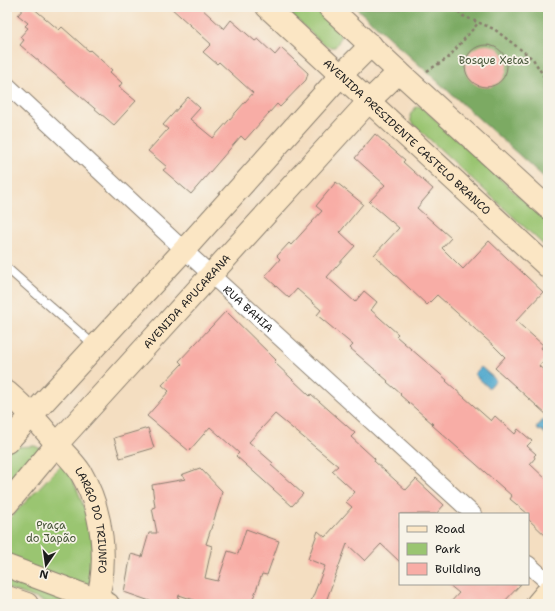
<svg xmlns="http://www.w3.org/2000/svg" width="555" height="611" font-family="'Shantell Sans',sans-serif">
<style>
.green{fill:#9ac571;stroke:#5b7046}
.forest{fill:#7baa63;stroke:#4c6340}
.water{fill:#50a8cd;stroke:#366274}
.building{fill:#f8ada6}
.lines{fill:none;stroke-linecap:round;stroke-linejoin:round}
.lane-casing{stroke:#887d6e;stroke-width:10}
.street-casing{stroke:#887d6e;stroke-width:18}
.secondary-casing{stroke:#887d6e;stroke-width:24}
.path{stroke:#887d6e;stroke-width:2.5;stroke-dasharray:3 3;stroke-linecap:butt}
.lane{stroke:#fff;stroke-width:8}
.street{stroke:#fff;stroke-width:16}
.secondary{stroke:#fbe6c4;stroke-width:22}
.labels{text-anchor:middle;stroke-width:3.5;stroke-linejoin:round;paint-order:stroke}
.park-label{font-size:11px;fill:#48573a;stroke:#f7f3e8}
.street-label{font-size:11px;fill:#1c1c1c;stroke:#f7f3e8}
</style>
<rect width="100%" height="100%" fill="#f7f3e8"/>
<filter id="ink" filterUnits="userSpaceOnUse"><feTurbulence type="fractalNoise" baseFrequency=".025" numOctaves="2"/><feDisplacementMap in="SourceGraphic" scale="8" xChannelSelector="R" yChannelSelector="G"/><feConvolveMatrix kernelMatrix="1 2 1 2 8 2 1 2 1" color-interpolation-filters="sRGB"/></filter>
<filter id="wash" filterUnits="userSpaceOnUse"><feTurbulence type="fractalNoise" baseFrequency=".012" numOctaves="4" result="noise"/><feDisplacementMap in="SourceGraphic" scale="16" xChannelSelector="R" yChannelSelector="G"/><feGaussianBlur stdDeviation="0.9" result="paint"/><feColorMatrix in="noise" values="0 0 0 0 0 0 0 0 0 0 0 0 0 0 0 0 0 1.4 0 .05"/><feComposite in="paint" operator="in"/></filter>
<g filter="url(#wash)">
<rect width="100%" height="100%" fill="#f4dec1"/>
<g class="green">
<path d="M283 7H314L340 31C341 38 339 42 335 47H330L324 45Z"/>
<path d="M419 106 423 108 548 223V249L411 122 410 115 416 107Z"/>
<path d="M35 446 53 455 7 503V452L12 447Z"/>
<path d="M64 462 79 494 90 524 94 555 89 587 7 558V521Z"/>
<path d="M7 573 82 604H52L7 588Z"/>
</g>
<path class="forest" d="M355 7H548V181Z"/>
<g class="water">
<path d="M481 367 496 380 489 388 474 374Z"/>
<path d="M544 419 548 423V436L541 430 539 431 536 428Z"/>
</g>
<g id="blocks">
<g class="building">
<path d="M25 7H32L59 30 62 27 89 51 90 50 112 70 110 72 122 83 119 87 136 101 114 125 20 45 24 40 20 37 28 28 25 26 28 23 18 15Z"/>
<path d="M170 7H200L224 29 231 20 255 41 258 39 275 55 281 48 308 73 306 80 280 107 277 104 245 140 241 136 191 194 163 170 167 167 148 151 168 129 163 125 188 97 200 108 190 119 213 138 253 93 219 62 217 64 203 52 211 44Z"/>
<circle cx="486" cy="66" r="21"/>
<path d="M375 134 405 160 403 162 433 189 417 208 451 238 442 248 463 269 489 241 543 292 516 321 543 345 541 348 548 355 539 366 548 374V416L495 368 505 357 494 346 437 295 427 305 374 255 399 228 369 202 385 185 355 158Z"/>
<path d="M336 182 363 204 340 232 355 246 327 277 355 302 364 291 377 302 371 310 398 334 396 336 447 380 446 381 491 421 495 416 515 434 518 429 532 441 527 446 536 454 534 456 535 458 530 464 548 481V538L528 519V514L510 499 512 496 432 425 433 424 400 395 401 394 387 382 388 381 350 348 353 345 317 315 321 310 297 289 289 298 265 276 280 259 277 256 289 243 291 245 322 211 316 206Z"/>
<path d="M226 311 276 360 274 362 310 396 311 394 355 433 351 437 375 459 374 461 406 490 416 479 444 505 436 514H400V562L381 544 365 561 347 544 325 604H310L325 566 308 559 318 531 325 537 352 507 346 502 355 492 332 471 338 466 275 414 249 442 273 463 271 465 303 494 292 506 236 456 239 453 210 427 189 451 147 416 169 391 162 385 182 364 179 361Z"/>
<path d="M148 428 154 448 120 458 114 438Z"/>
<path d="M200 468 222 491 220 501 206 544 212 546 205 578 218 581 228 551 238 554 246 529 279 541 267 575 262 574 251 604H206L179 595 177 604H148L150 601 124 592 131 554 142 557 149 533H157L152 508 155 507 152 485 186 479 181 475Z"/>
<path d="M448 584H521L502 604H449L459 593Z"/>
</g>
</g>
</g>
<g filter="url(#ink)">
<use href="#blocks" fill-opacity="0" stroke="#887d6e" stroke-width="1"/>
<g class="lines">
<defs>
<path id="lane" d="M7 268 95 346"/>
<g id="street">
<path id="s1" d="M7 85 184 250 473 514"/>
<path d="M528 564 548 582"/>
</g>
<g id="secondary">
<path id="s2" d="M267 7 548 267"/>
<path d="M329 7 399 72 548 208"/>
<path id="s3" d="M7 392C15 399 24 407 31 415 41 425 49 435 57 445 65 454 75 463 81 473 103 511 109 563 96 604"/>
<path d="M7 442 184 250 341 75 371 45"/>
<path id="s4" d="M7 504 57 444 369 101 399 72"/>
<path d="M7 566 108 604"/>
<path d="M7 597 27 604"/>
<path d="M537 604 548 591"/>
</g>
</defs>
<use href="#lane" class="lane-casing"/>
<use href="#street" class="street-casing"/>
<use href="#secondary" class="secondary-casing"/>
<g class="path">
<path d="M454 7 463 16 494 29 533 59 548 83"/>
<path d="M427 71 448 58 479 22"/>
</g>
<use href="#lane" class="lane"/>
<use href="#street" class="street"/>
<use href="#secondary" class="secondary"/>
</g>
</g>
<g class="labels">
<g class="park-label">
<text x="494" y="64">Bosque Xetas</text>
<text x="51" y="529">Praça<tspan x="51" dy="13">do Japão</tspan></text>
</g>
<g class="street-label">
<text dy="4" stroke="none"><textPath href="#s2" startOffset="191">AVENIDA PRESIDENTE CASTELO BRANCO</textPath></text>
<text dy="4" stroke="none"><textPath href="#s4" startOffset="271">AVENIDA APUCARANA</textPath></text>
<text dy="4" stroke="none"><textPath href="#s1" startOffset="329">RUA BAHIA</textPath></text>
<text dy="4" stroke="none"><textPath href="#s3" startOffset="159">LARGO DO TRIUNFO</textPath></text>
</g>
</g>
<rect width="555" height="611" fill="none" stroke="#f7f3e8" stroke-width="24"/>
<rect x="399" y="513" width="130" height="72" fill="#f7f3e8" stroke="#9f9d96"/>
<rect x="407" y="526" width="20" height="6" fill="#fbe6c4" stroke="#9f9d96"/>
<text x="435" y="533" font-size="12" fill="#1c1c1c">Road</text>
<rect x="407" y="543" width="20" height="12" fill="#9ac571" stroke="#9f9d96"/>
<text x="435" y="553" font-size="12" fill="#1c1c1c">Park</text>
<rect x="407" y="563" width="20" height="12" fill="#f8ada6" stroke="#9f9d96"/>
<text x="435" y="573" font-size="12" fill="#1c1c1c">Building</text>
<g transform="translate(46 565) rotate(193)" stroke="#f7f3e8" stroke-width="3" paint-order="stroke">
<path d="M0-3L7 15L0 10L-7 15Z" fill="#1c1c1c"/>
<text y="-6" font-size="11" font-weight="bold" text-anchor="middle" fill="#1c1c1c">N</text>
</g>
</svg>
